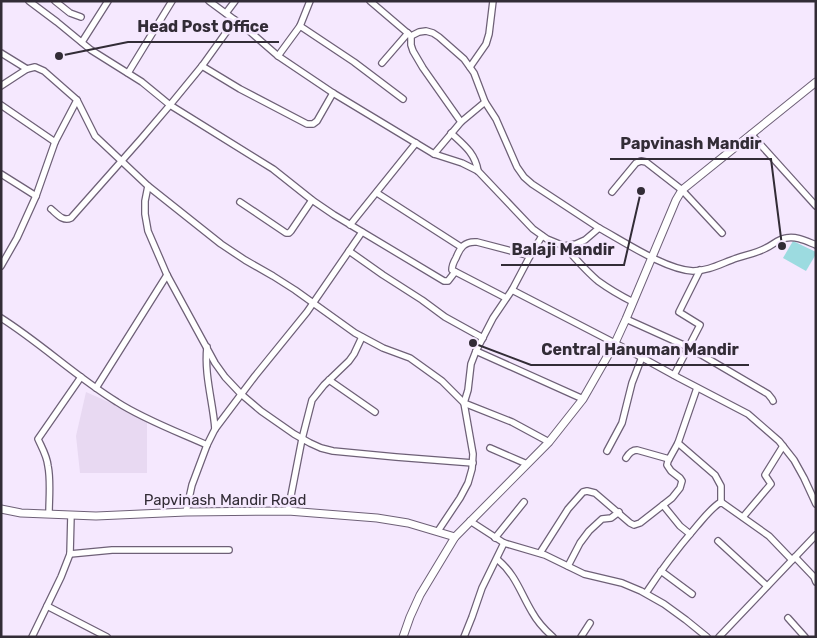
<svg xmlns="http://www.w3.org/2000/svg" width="817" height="638" font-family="Rubik,sans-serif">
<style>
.built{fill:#e8d9f2}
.water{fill:#9cdbe0}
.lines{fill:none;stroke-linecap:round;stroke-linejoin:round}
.minor-casing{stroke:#6e6077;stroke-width:8}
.tertiary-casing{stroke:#6e6077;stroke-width:9}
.minor{stroke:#fff;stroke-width:5.5}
.tertiary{stroke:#fff;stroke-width:7}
.labels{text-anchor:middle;stroke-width:5;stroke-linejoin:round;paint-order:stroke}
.street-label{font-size:15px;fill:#322c36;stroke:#f5e8fe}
.leader{fill:none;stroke:#322c36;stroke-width:2}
.callout-dot{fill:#322c36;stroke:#f5e8fe;stroke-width:2}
.callout-label{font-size:16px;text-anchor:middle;font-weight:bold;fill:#322c36;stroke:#f5e8fe;stroke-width:5;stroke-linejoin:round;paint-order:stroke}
</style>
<rect width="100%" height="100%" fill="#f5e8fe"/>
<path class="built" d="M86 392 147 419V473H80L76 436Z"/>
<path class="water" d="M793 241 816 252V254L806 271 783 258Z"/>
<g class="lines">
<defs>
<g id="minor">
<path d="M29 1 57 22 91 50 142 82 170 105 273 169 312 200 334 215 444 281H448L455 272"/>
<path d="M55 1 70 13 81 17"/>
<path d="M209 1 247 29 278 56 333 93 434 154 462 163 478 171 533 229 547 239 564 246 576 244 585 240 599 228C623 241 666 270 693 271 709 271 722 263 737 258 746 255 757 253 766 248 773 245 778 239 786 238 797 236 806 241 816 245"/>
<path d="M370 1 411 36 419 32 426 31 433 33 439 37 464 59 474 73 485 102 496 119 517 167 524 177 532 184 599 228"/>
<path d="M226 13 235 1"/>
<path d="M300 26 354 62 403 99"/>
<path d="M411 36V45L413 51 423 68 461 122 434 154"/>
<path d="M82 42 108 1"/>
<path d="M1 53 27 69"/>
<path d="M278 56 300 26 310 1"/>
<path d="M382 63 408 33"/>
<path d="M202 66 240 89 307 124H313L317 121 333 93"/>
<path d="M470 67 486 44 489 34 493 1"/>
<path d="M128 73 172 1"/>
<path d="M1 86 27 69 35 67 44 71 77 100 55 142 36 196 17 238 1 266"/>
<path d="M77 100 95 136 148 186 145 201V214L148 231 167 275 215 363 225 377 241 394 261 411 294 434 310 443 321 448 333 451 396 457 473 463"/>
<path d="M1 105 55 142"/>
<path d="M461 122 485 102"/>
<path d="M451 133C464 145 475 153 478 171"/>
<path d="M751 134 816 206"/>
<path d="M1 174 36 196"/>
<path d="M148 186 221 244 245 260 273 276 295 290 355 333 383 348 410 358 442 381 464 403 512 422 549 442"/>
<path d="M612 192 636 163 641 161 646 162 682 190 722 233"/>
<path d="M377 193 461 247"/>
<path d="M240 202 286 233H289L291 231 312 200"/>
<path d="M51 209C57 214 63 222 71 218L141 139 170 105 202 66 235 20"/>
<path d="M350 225 416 143"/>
<path d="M542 236 530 256 512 290 493 318 476 351 583 399"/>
<path d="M564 246C575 258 586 271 598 281 609 289 621 296 633 302"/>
<path d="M349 251 362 232"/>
<path d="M512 290 630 351 679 378 748 414 779 441 794 460 804 478 816 504"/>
<path d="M506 298 452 270C452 265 453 263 456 258 460 248 464 241 477 242L530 256"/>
<path d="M1 318C42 344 76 377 117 402 143 419 178 432 207 445"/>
<path d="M626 319 688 347 768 394 772 399 773 401"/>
<path d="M207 347C204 375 213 402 215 429"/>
<path d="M674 375 700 325 679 312 700 270"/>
<path d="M329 380 375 412"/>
<path d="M96 388 167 275"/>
<path d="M678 443 715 475 721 486V502"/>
<path d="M490 448 527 464"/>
<path d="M607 451 622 423 632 383 642 357"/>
<path d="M626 458C629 453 632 450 637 450L669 459"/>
<path d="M663 505 680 526 690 534"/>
<path d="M288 511 302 439 312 400 324 385 349 361 354 354 362 337"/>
<path d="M186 512 192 485 207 445 215 429 255 376 307 312 349 251 383 275 422 300 445 317 483 338"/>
<path d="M49 514C49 498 51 481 48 466 47 456 42 448 38 439L81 377"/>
<path d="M743 517 771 484 765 475 783 446"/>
<path d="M470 521 504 543 545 555 584 574 622 583 641 591 664 604 686 620 707 637"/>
<path d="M438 531 460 498 468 483 472 469 473 454 464 403 468 390 471 364 476 351"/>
<path d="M495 538 524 502"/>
<path d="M718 541 767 586"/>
<path d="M540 553 568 509 583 492 587 491 595 493 630 523 634 525 640 523 672 498 680 488 682 481 680 478 671 471 667 465 668 461 678 443 697 388"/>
<path d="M70 554 112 550H229"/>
<path d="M795 557 814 577 816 582"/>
<path d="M497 559C516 575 520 592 532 612 537 621 545 630 553 637"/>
<path d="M568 566 580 543 589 531 602 519 611 518 619 512"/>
<path d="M661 571 692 594"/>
<path d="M646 593C661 570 678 548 696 527 704 518 711 508 721 502L769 536 792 560"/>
<path d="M47 606 107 637"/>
<path d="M788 618 805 637"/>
<path d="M32 637 61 577 70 554 71 515"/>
<path d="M464 637 472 617 482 588 504 543"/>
<path d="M581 637 590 623"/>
<path d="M719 637 816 535"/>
</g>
<g id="tertiary">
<path d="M1 509 21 513 96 516 186 512 288 511 377 518 408 523 455 537"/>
<path d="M403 637 410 617 420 595 455 537 549 442 583 399 615 343 626 319 676 200 682 190 816 82"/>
</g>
</defs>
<use href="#minor" class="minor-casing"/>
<use href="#tertiary" class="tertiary-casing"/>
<use href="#minor" class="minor"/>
<use href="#tertiary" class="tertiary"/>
</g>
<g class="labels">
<g class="street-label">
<text x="225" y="505">Papvinash Mandir Road</text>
</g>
</g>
<path class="leader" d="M59 56L128 42H279M782 246L771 159H610M641 191L624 265H501M473 343L531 365H749"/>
<g class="callout-dot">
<circle cx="59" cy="56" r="5"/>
<circle cx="782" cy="246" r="5"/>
<circle cx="641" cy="191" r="5"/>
<circle cx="473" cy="343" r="5"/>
</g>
<g class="callout-label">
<text x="203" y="32">Head Post Office</text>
<text x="691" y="149">Papvinash Mandir</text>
<text x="563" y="255">Balaji Mandir</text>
<text x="640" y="355">Central Hanuman Mandir</text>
</g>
<rect width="817" height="638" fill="none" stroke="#322c36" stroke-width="5"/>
</svg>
